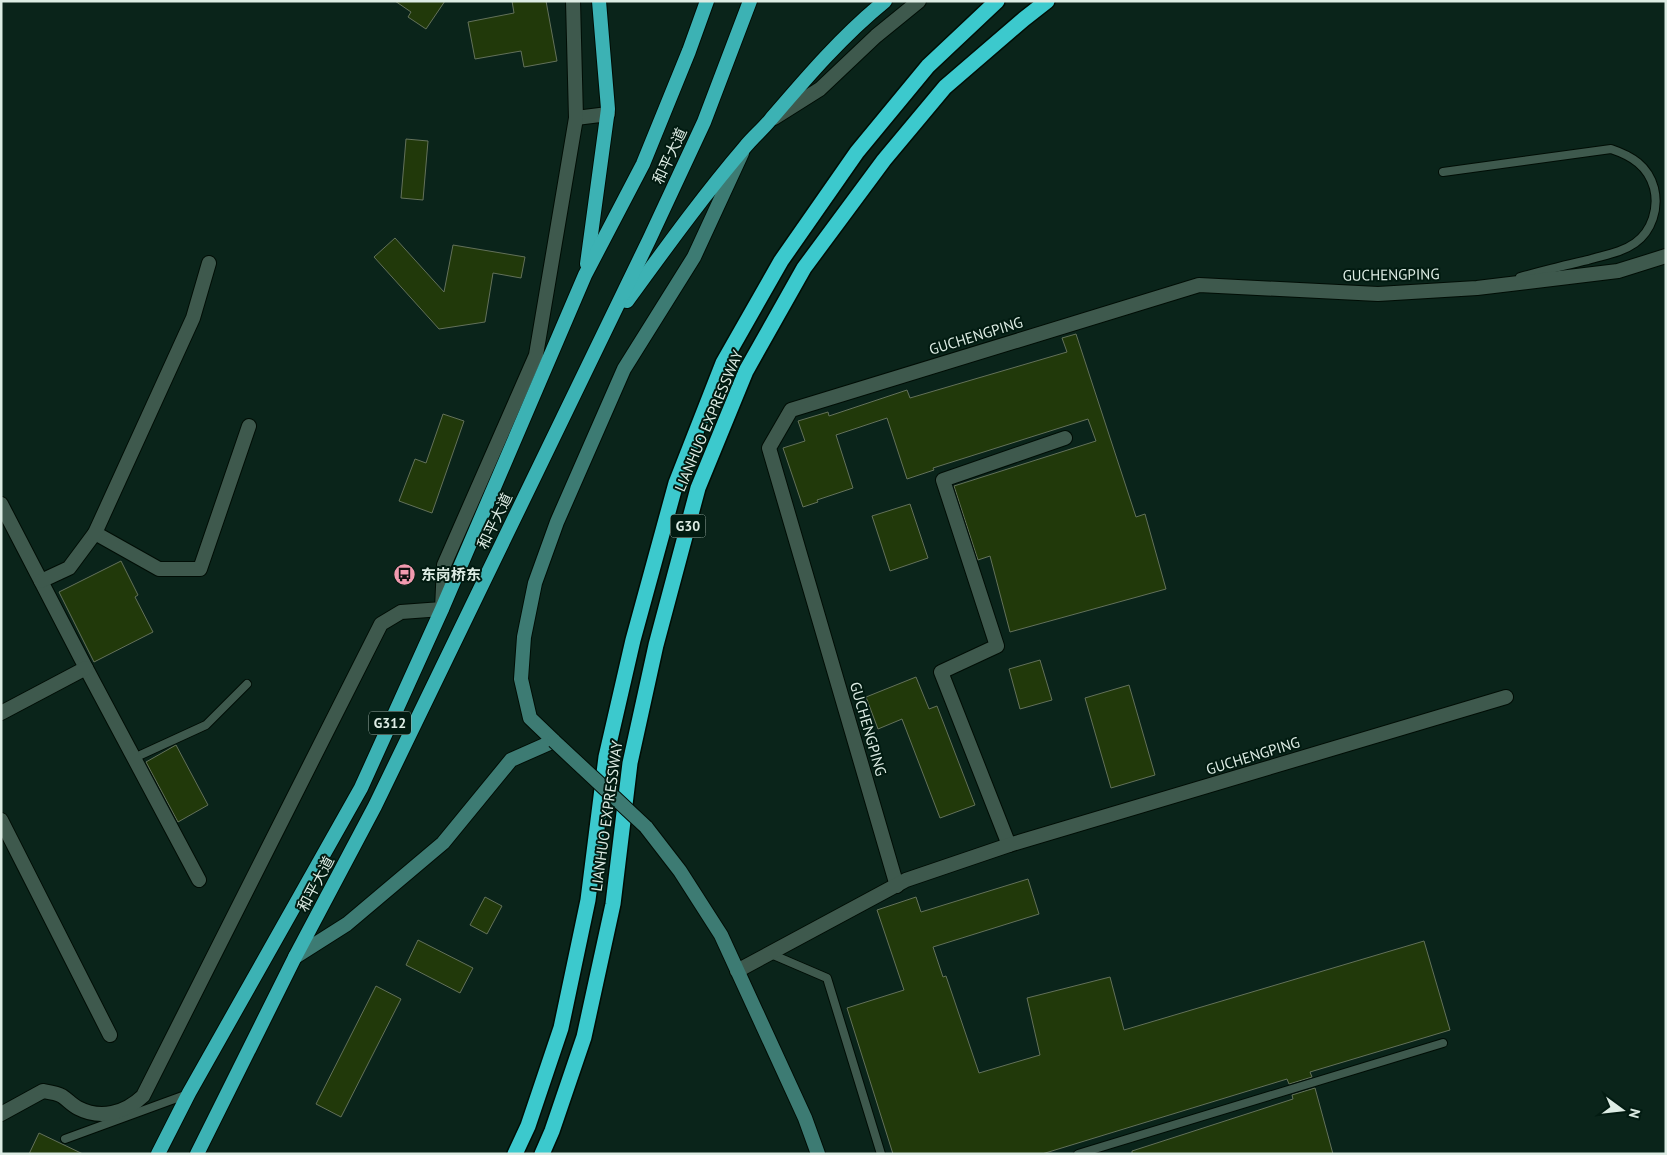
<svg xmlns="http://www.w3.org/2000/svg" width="1667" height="1155" font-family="'PT Sans','Noto Sans SC',sans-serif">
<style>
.building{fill:#21390a;stroke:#63715a}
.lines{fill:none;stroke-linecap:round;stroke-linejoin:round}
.service-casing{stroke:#000d05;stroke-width:10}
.minor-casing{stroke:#000d05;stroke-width:16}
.secondary-casing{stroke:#000d05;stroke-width:16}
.trunk-casing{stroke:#000d05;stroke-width:16}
.motorway-casing{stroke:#000d05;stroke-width:18}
.service{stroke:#3e594d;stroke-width:8}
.minor{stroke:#3e594d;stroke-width:14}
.secondary{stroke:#3d7b73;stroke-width:14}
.trunk{stroke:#3cb2b4;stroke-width:14}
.motorway{stroke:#3cc9cd;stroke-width:15}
.secondary-bridge-casing{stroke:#000d05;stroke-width:16;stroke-linecap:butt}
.secondary-bridge{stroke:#3d7b73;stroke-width:14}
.labels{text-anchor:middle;stroke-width:4;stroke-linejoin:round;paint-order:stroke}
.shield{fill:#021b11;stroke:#9bada5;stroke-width:1}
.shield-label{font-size:14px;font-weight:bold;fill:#ddece4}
.street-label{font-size:15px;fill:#ddece4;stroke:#021b11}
.poi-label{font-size:15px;font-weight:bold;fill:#ddece4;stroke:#021b11;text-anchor:start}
</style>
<rect width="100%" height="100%" fill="#0a241a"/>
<g class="building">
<path d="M395 1H445L426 29 408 17 411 12Z"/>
<path d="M512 1H546L557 61 524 67 521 51 475 59 468 22 514 13Z"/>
<path d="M406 139 428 141 423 200 401 198Z"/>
<path d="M395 238 444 292 453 245 525 257 521 278 493 273 485 322 439 329 374 257Z"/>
<path d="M1076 334 1136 517 1145 514 1166 589 1010 632 990 556 978 560 954 486 1096 441 1088 419 933 468 934 470 907 479 887 418 836 435 853 488 817 500 818 502 803 507 783 448 805 441 798 421 828 412 829 416 907 390 910 398 1067 352 1062 338Z"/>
<path d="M443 414 464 421 432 513 399 501 415 459 426 463Z"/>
<path d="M910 504 928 558 890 571 872 516Z"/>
<path d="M121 561 138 595 135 597 153 632 94 662 59 592Z"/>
<path d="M1040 660 1052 700 1020 709 1009 669Z"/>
<path d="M916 677 929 709 937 706 975 805 940 818 902 719 878 729 866 697Z"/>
<path d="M1129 685 1155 775 1111 788 1085 698Z"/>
<path d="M176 745 208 805 178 822 146 762Z"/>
<path d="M1028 879 1039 914 933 947 943 977 946 976 979 1073 1040 1055 1027 998 1110 977 1124 1030 1424 941 1450 1030 1310 1072 1312 1077 1289 1084 1287 1079 1042 1154H893L847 1008 904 990 877 910 916 897 921 912Z"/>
<path d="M485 897 502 906 487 934 470 925Z"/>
<path d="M418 940 473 968 460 993 406 965Z"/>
<path d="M376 986 401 999 341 1117 316 1104Z"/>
<path d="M1315 1088 1333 1154H1132V1151L1293 1099 1292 1095Z"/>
<path d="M39 1133 83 1154H29Z"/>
</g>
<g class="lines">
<defs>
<g id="service">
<path d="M1443 172 1611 149C1632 156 1648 166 1654 188 1659 208 1652 231 1635 243 1621 253 1604 255 1588 260 1565 265 1543 271 1520 277"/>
<path d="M134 758 206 725 247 684"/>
<path d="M771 954 827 978 881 1154"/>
<path d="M65 1139 188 1094"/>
<path d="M1078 1154 1443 1043"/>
</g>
<g id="minor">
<path d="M576 118 608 114"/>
<path d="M774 118 820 89 876 36 919 1"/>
<path d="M1 504 86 668 199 880"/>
<path d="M95 533 159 569H200L249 426"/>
<path d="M41 581 69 568 95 533 193 318 209 263"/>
<path d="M1 713 86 668"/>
<path d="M1 820 110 1035"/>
<path d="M1009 845 941 672 997 646 943 480 1065 438"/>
<path d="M897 886 769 448 791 410 1199 285 1378 294 1477 288 1618 271 1666 256"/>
<path d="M737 971 906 880 1009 845 1506 697"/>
<path d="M1 1114 43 1091C49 1092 57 1093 62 1096 68 1100 72 1105 78 1108 101 1120 125 1113 143 1096L381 624 401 612 442 609 444 565 536 355 576 118 573 1"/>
</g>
<g id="secondary">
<path d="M646 827 680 871 721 935 805 1118 818 1154"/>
<path d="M295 957 347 924 443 843 511 760 554 741 530 718 521 679 524 637 535 583 557 522 624 369 694 257 742 153"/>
</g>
<g id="trunk">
<path d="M587 264 608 109 599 1"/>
<path d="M627 301C665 249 703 196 745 147 753 137 763 129 771 119 807 77 842 36 885 1"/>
<path d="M158 1154 189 1093 361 788 442 609 585 275 643 164 689 51 707 1"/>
<path d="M197 1154 295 957 375 806 649 240 704 122 750 1"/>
</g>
<g id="motorway">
<path d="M515 1154 528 1126 561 1028 588 900 606 757 633 640 676 483 723 363 781 261 857 152 928 66 997 1"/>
<path d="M542 1154 552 1131 584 1037 613 904 630 763 656 645 698 488 746 371 804 268 884 160 945 87 1024 19 1047 1"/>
</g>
</defs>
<use href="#service" class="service-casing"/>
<use href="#minor" class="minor-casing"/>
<use href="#secondary" class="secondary-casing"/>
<use href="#trunk" class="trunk-casing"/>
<use href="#motorway" class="motorway-casing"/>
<use href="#service" class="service"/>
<use href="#minor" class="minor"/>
<use href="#secondary" class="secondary"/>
<use href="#trunk" class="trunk"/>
<use href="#motorway" class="motorway"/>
<defs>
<path id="secondary-bridge" d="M554 741 646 827"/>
</defs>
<use href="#secondary-bridge" class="secondary-bridge-casing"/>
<use href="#secondary-bridge" class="secondary-bridge"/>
</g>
<defs>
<symbol id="bus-disc" viewBox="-11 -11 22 22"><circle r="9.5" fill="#f29aaf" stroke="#021b11"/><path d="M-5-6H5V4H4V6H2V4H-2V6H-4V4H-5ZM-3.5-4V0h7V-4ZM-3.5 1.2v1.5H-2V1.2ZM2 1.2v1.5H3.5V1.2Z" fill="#111"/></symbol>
</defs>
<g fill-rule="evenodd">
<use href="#bus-disc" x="392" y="562" width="25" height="25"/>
</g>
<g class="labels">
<g class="shield">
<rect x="670.5" y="514.5" width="35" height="23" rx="4"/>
<rect x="369" y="711.5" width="42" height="23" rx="4"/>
</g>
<g class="shield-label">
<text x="688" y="531">G30</text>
<text x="390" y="728">G312</text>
</g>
<g class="street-label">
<text transform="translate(670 156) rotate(-65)" y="5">和平大道</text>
<text transform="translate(1391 275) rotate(-1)" y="5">GUCHENGPING</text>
<text transform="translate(976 336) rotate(-17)" y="5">GUCHENGPING</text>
<text transform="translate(709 421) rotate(-67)" y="5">LIANHUO EXPRESSWAY</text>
<text transform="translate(495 521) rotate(-64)" y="5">和平大道</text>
<text transform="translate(868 729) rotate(74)" y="5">GUCHENGPING</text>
<text transform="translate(1253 756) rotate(-17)" y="5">GUCHENGPING</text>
<text transform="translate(607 816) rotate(-82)" y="5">LIANHUO EXPRESSWAY</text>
<text transform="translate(316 884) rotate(-62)" y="5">和平大道</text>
</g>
<g class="poi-label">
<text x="421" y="580">东岗桥东</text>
</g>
</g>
<rect width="1667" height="1155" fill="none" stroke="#ddece4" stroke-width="5"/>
<g transform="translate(1622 1110) rotate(105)" stroke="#021b11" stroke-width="4" paint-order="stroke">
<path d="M0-4L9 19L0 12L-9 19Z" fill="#ddece4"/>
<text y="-8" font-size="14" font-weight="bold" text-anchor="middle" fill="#ddece4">N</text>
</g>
</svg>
